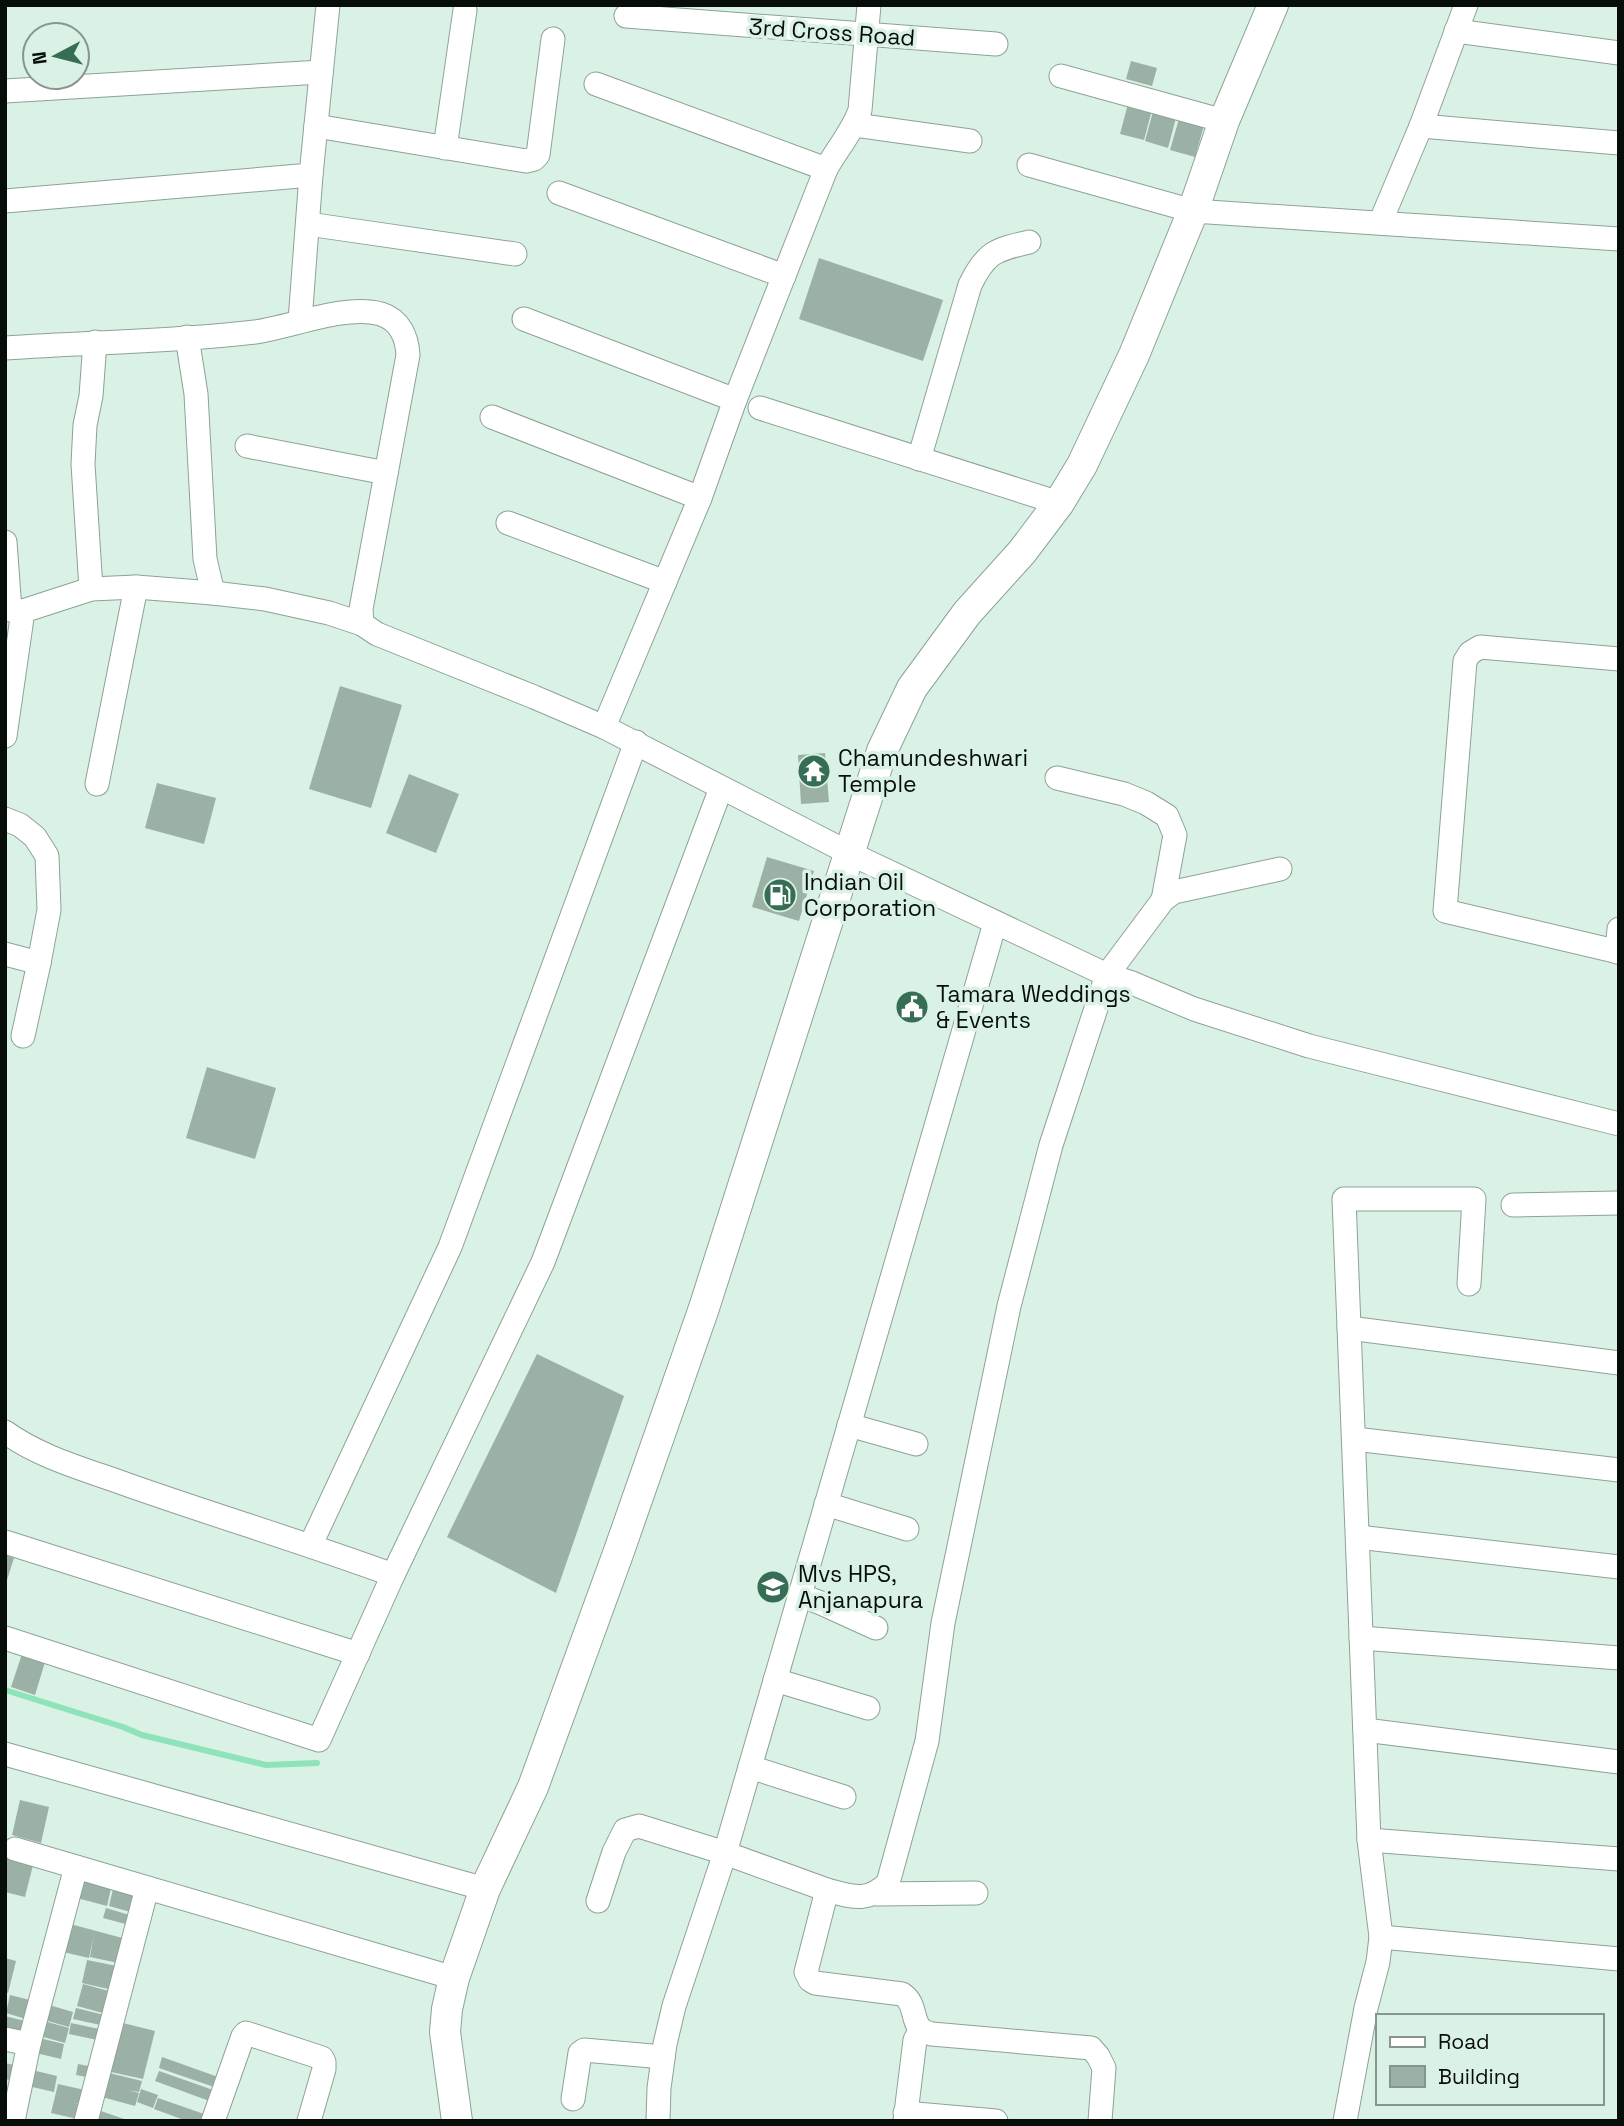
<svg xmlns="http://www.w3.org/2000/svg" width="1624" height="2126" font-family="'Space Grotesk',sans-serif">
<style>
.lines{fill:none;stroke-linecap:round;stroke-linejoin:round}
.stream{stroke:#8fe3bb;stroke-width:6}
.building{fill:#9cb1a6}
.minor-casing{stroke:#8da297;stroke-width:25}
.tertiary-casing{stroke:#8da297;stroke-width:32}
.minor{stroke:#fff;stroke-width:23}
.tertiary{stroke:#fff;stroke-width:30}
.labels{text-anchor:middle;stroke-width:7;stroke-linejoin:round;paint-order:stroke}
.street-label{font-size:23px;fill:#070e0a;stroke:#daf1e5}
.poi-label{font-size:23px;fill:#070e0a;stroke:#daf1e5;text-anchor:start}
</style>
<rect width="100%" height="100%" fill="#daf1e5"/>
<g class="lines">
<path class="stream" d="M5 1690 123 1727 142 1735 266 1765 317 1763"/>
</g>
<g class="building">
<path d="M1131 61 1157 68 1152 86 1126 79Z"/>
<path d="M1129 100 1153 106 1144 140 1120 134Z"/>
<path d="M1154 108 1177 114 1168 148 1145 141Z"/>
<path d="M1180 115 1205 122 1195 157 1170 150Z"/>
<path d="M819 258 943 300 923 361 799 319Z"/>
<path d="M340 686 402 705 371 808 309 789Z"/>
<path d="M825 753 829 802 801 804 798 755Z"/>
<path d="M409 774 459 794 436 853 386 833Z"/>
<path d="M157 783 216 798 204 844 145 828Z"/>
<path d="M767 857 814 871 799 921 752 907Z"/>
<path d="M207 1067 276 1088 255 1159 186 1138Z"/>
<path d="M537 1354 624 1396 556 1593 447 1537Z"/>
<path d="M5 1555 14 1558 6 1583H5Z"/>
<path d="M22 1654 45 1662 35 1695 11 1687Z"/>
<path d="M20 1800 49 1807 41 1843 12 1835Z"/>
<path d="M5 1854 34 1861 25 1897 5 1892Z"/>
<path d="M82 1876 112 1884 107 1906 77 1898Z"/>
<path d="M114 1885 143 1893 138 1914 109 1906Z"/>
<path d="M106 1908 136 1917 133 1926 103 1918Z"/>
<path d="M70 1924 130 1940 123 1964 90 1957 94 1934 89 1958 63 1952Z"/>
<path d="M5 1958 16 1961 8 1993 5 1992Z"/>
<path d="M87 1960 122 1967 117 1991 82 1983Z"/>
<path d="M83 1984 116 1993 110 2015 77 2006Z"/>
<path d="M10 1995 34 2001 29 2020 6 2013Z"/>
<path d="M49 2005 73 2012 69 2027 44 2020Z"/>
<path d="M76 2008 108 2016 105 2026 73 2019Z"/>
<path d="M5 2016 29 2022 26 2035 5 2030Z"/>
<path d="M44 2021 69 2028 65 2043 40 2036Z"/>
<path d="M71 2023 104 2030 102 2041 69 2034Z"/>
<path d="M123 2023 155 2031 143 2079 111 2072Z"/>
<path d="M39 2038 64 2044 61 2059 36 2053Z"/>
<path d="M162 2057 221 2078 217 2088 159 2068Z"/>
<path d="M5 2063 18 2066 14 2081 5 2079Z"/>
<path d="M78 2064 94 2067 92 2078 76 2075Z"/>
<path d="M32 2070 57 2076 54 2092 28 2086Z"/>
<path d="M159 2071 216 2091 212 2102 155 2081Z"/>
<path d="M109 2073 142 2081 139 2092 128 2090 139 2093 135 2106 102 2097Z"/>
<path d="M58 2084 89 2091 86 2105 75 2103 85 2106 82 2120 51 2113Z"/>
<path d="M141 2089 158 2095 153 2108 137 2102Z"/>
<path d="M158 2098 204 2114 202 2121H187L154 2109Z"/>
<path d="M98 2110 127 2120 96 2121Z"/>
</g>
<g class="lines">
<defs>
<g id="minor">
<path d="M626 16 996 44"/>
<path d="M1456 31 1619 53"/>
<path d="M1061 76 1224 121"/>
<path d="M596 84 826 169"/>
<path d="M5 91 321 72"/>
<path d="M855 125 970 141"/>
<path d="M316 126 526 161 534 159 538 155 553 39"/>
<path d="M1421 126 1619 143"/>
<path d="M445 148 465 10"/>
<path d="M1029 165 1193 211 1619 239"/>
<path d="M559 193 784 276"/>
<path d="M5 201 311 175"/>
<path d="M1380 223 1421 126 1466 5"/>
<path d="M308 224 515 254"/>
<path d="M524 319 735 400"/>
<path d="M300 321 311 175 328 5"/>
<path d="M187 337 196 394 205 559 213 593"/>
<path d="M5 348C88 342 173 342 255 332 292 327 344 304 381 314 400 320 407 337 408 355L361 609 362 624 377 634 534 697 604 727 849 853 1107 975 1132 983 1194 1009 1309 1046 1619 1124"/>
<path d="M760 408 1059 503"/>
<path d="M492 417 700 498"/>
<path d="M247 446 386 473"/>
<path d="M919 459 970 285C986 252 995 250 1029 242"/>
<path d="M508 523 665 582"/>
<path d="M5 542 10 610"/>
<path d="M91 589 83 464 85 425 91 396 95 342"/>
<path d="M5 609 23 611 91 589 136 587 213 593 265 599 329 613 362 624"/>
<path d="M1619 659 1480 647 1470 653 1465 661 1445 911 1619 952"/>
<path d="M604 727 700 498 735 400 826 169C837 149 853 131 860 110L869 5"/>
<path d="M5 736 23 611"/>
<path d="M1057 778 1124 794 1146 803 1167 816 1175 835 1163 900"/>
<path d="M97 784 136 587"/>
<path d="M5 819 20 825 35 837 47 856 49 910 39 963"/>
<path d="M1617 952 1619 929"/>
<path d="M5 954 39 963 23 1036"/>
<path d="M1513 1205 1619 1203"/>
<path d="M1349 1328 1619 1363"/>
<path d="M849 1425 916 1444"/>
<path d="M5 1432C41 1458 87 1470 128 1485 216 1516 306 1543 393 1575"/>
<path d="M1355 1439 1619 1470"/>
<path d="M826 1504 907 1529"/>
<path d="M1358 1537 1619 1567"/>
<path d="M5 1542 358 1654"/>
<path d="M311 1544 450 1247 636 742"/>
<path d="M799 1595 821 1603 876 1628"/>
<path d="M5 1638 319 1740 393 1575 543 1262 721 788"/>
<path d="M1361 1638 1619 1658"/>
<path d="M775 1680 868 1708"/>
<path d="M1365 1730 1619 1762"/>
<path d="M5 1754 485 1889"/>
<path d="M750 1767 844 1797"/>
<path d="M1369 1840 1619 1859"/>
<path d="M15 1849 454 1978"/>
<path d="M877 1894 976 1893"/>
<path d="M598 1901 614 1852 625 1830 639 1826 725 1853 995 923"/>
<path d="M1381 1937 1619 1959"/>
<path d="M5 2039 29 2044"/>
<path d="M573 2099 580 2053 584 2050 663 2057"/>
<path d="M905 2113 996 2121"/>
<path d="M13 2121 29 2044 76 1867"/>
<path d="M86 2121 147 1888"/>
<path d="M213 2121 243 2036 246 2033 322 2058 324 2062V2069L309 2121"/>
<path d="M658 2121 659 2088 665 2044 674 2006 725 1853 827 1890"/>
<path d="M905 2121 915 2040 921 2029"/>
<path d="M1100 2121 1104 2068 1098 2056 1091 2048 932 2034C928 2033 924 2032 921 2029 911 2020 917 2004 902 1994L815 1983 810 1980 806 1972 827 1890C853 1897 867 1903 888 1883L927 1741 943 1623 967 1508 1009 1306 1051 1145 1107 975 1163 900 1174 892 1280 869"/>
<path d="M1345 2121 1366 2008 1378 1962 1381 1937 1369 1840 1344 1199H1474L1469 1284"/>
</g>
<path id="tertiary" d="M457 2121 445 2032 447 2009 454 1978 485 1889 533 1787 619 1551 704 1308 882 751 912 688 967 613 1022 552 1059 503 1082 465 1134 355 1193 211 1224 121 1273 5"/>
</defs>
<use href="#minor" class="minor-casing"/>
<use href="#tertiary" class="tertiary-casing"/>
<use href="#minor" class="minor"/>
<use href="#tertiary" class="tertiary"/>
</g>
<defs>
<symbol id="temple-disc" viewBox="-11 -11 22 22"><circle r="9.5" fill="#366e55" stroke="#daf1e5"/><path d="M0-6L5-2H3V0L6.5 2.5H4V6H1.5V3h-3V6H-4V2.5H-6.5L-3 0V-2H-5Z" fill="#fff"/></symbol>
<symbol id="fuel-disc" viewBox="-11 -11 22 22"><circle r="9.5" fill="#366e55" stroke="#daf1e5"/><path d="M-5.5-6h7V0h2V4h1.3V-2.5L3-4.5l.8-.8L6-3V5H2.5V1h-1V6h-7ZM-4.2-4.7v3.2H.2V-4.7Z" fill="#fff"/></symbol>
<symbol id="civic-disc" viewBox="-11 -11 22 22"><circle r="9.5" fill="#366e55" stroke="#daf1e5"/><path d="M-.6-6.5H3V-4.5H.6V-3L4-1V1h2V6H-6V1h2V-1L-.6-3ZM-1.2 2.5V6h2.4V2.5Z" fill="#fff"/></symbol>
<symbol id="school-disc" viewBox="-11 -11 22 22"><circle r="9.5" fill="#366e55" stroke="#daf1e5"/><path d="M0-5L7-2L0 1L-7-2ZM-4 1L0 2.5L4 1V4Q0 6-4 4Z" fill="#fff"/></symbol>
</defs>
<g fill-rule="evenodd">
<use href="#temple-disc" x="795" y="752" width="38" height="38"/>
<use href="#fuel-disc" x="761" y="876" width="38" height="38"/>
<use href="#civic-disc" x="893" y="988" width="38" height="38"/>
<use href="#school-disc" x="754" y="1568" width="38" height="38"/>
</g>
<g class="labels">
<g class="street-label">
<text transform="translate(832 32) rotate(4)" y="8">3rd Cross Road</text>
</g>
<g class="poi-label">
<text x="838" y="766">Chamundeshwari<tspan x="838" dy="26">Temple</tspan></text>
<text x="804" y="890">Indian Oil<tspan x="804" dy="26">Corporation</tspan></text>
<text x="936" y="1002">Tamara Weddings<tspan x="936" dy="26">&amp; Events</tspan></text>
<text x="798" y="1582">Mvs HPS,<tspan x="798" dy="26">Anjanapura</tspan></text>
</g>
</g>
<rect width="1624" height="2126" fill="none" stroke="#070e0a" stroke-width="14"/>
<rect x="1376" y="2014" width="228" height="91" fill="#daf1e5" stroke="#86968d" stroke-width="2"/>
<rect x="1390" y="2037" width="35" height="10" fill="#ffffff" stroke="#86968d" stroke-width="2"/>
<text x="1438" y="2049" font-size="21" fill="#070e0a">Road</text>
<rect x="1390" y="2066" width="35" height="21" fill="#9cb1a6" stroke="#86968d" stroke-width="2"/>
<text x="1438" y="2084" font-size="21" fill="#070e0a">Building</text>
<g transform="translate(56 56) rotate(263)"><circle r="33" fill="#daf1e5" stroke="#86968d" stroke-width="2"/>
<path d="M0-5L12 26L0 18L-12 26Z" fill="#366e55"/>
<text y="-10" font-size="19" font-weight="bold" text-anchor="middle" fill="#070e0a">N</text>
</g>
</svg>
